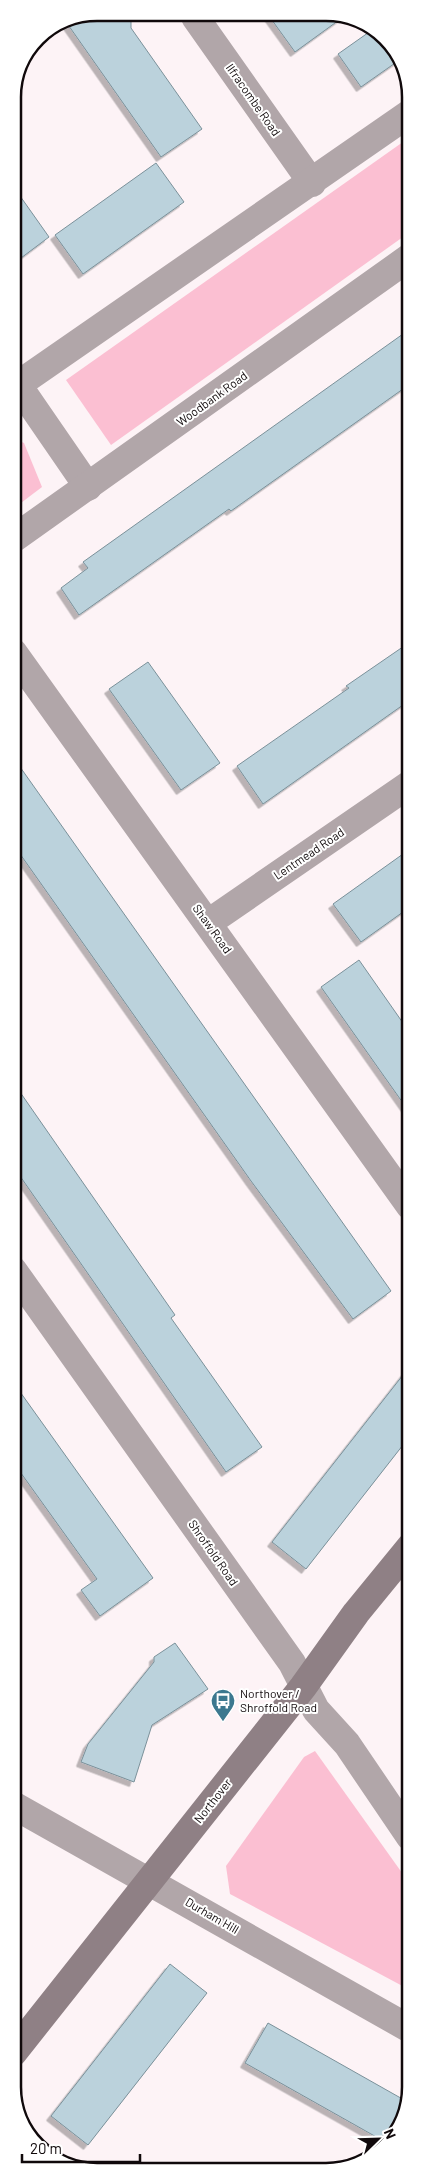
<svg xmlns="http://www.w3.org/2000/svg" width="423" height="2184" font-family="Barlow,sans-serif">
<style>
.green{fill:#fbbfd2}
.building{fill:#bbd2dc;stroke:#7b919a;filter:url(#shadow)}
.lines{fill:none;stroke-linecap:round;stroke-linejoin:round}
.street{stroke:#b1a6a9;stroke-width:28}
.secondary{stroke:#8f8085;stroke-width:28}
.labels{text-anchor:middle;stroke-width:4;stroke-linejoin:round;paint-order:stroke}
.street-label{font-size:12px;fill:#10090b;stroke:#fff}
.poi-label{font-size:12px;fill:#10090b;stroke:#fff;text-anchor:start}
.rim{fill:none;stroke:#10090b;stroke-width:2.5}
</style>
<defs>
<filter id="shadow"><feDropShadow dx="-4.5" dy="4.5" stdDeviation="0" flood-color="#0004"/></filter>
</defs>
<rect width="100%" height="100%" fill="#fdf3f6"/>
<g class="green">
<path d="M410 137V232L111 445 66 380Z"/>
<path d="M13 438 24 443 42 487 13 509Z"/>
<path d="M315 1751 410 1884V1990L230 1894 226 1866 304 1757Z"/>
</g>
<g class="building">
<path d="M346 15 295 52 269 16H298Z"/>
<path d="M131 18V28L202 129 161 157 64 19Z"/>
<path d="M372 30 390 42 398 61 361 87 338 54Z"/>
<path d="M156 163 184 202 83 274 55 235Z"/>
<path d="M13 186 49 237 13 264Z"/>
<path d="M410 329V384L231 511 229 509 79 615 61 588 88 568 83 562Z"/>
<path d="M410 642V700L263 804 237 766 349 688 346 686Z"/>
<path d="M148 662 220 763 181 790 109 689Z"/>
<path d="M13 757 391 1291 353 1319 251 1181 13 844Z"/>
<path d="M410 849V907L361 942 333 904Z"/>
<path d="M359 960 410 1033V1113L321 987Z"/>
<path d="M13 1082 175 1315 171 1318 262 1447 226 1472 13 1166Z"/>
<path d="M410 1366V1436L306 1569 272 1542Z"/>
<path d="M13 1382 153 1578 100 1616 81 1590 97 1579 13 1462Z"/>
<path d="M175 1643 208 1689 152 1725 134 1782 81 1762 88 1744 154 1662V1657Z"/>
<path d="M170 1964 207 1993 88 2145 51 2116Z"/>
<path d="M268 2023 406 2101 387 2143 245 2063Z"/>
</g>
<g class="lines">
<g class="street">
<path d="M195 17 312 183"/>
<path d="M13 378 88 487"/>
<path d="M13 388 410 113"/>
<path d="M13 539 410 257"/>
<path d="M13 652 410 1206"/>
<path d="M208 923 410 784"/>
<path d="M13 1270 292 1663 316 1710 347 1744 410 1837"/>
<path d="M13 1805 410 2029"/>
</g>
<path class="secondary" d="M13 2053 303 1687 356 1613 410 1547"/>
</g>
<defs>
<symbol id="bus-pin" viewBox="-11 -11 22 30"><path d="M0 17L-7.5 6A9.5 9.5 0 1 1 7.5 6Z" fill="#3c788f" stroke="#fff"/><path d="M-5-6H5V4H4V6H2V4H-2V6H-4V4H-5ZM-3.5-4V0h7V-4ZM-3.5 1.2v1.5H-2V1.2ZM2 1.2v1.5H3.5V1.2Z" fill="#fff"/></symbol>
</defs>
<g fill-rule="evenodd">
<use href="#bus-pin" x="209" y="1687" width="28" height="38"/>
</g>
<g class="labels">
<g class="street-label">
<text transform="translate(253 100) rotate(55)" y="4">Ilfracombe Road</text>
<text transform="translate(212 399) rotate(-36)" y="4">Woodbank Road</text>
<text transform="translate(309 854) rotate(-34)" y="4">Lentmead Road</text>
<text transform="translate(212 929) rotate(54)" y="4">Shaw Road</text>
<text transform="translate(213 1553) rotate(55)" y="4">Shroffold Road</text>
<text transform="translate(213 1801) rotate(-52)" y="4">Northover</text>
<text transform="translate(212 1916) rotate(30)" y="4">Durham Hill</text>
</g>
<g class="poi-label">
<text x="240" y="1698">Northover /<tspan x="240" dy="14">Shroffold Road</tspan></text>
</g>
</g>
<path d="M0 0H423V2184H0ZM97 21H326A76 76 0 0 1 402 97V2087A76 76 0 0 1 326 2163H97A76 76 0 0 1 21 2087V97A76 76 0 0 1 97 21Z" fill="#fff" fill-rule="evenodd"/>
<path class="rim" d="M97 21H326A76 76 0 0 1 402 97V2087A76 76 0 0 1 326 2163H97A76 76 0 0 1 21 2087V97A76 76 0 0 1 97 21Z"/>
<g transform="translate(378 2139) rotate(67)" stroke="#ffffff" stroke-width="4" paint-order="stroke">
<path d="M0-4L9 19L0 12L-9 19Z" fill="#10090b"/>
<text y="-8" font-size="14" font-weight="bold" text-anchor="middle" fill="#10090b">N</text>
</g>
<path d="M22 2154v8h118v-8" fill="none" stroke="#10090b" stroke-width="2.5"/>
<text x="30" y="2154" font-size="15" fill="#10090b" stroke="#ffffff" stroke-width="4" paint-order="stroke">20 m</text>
</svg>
